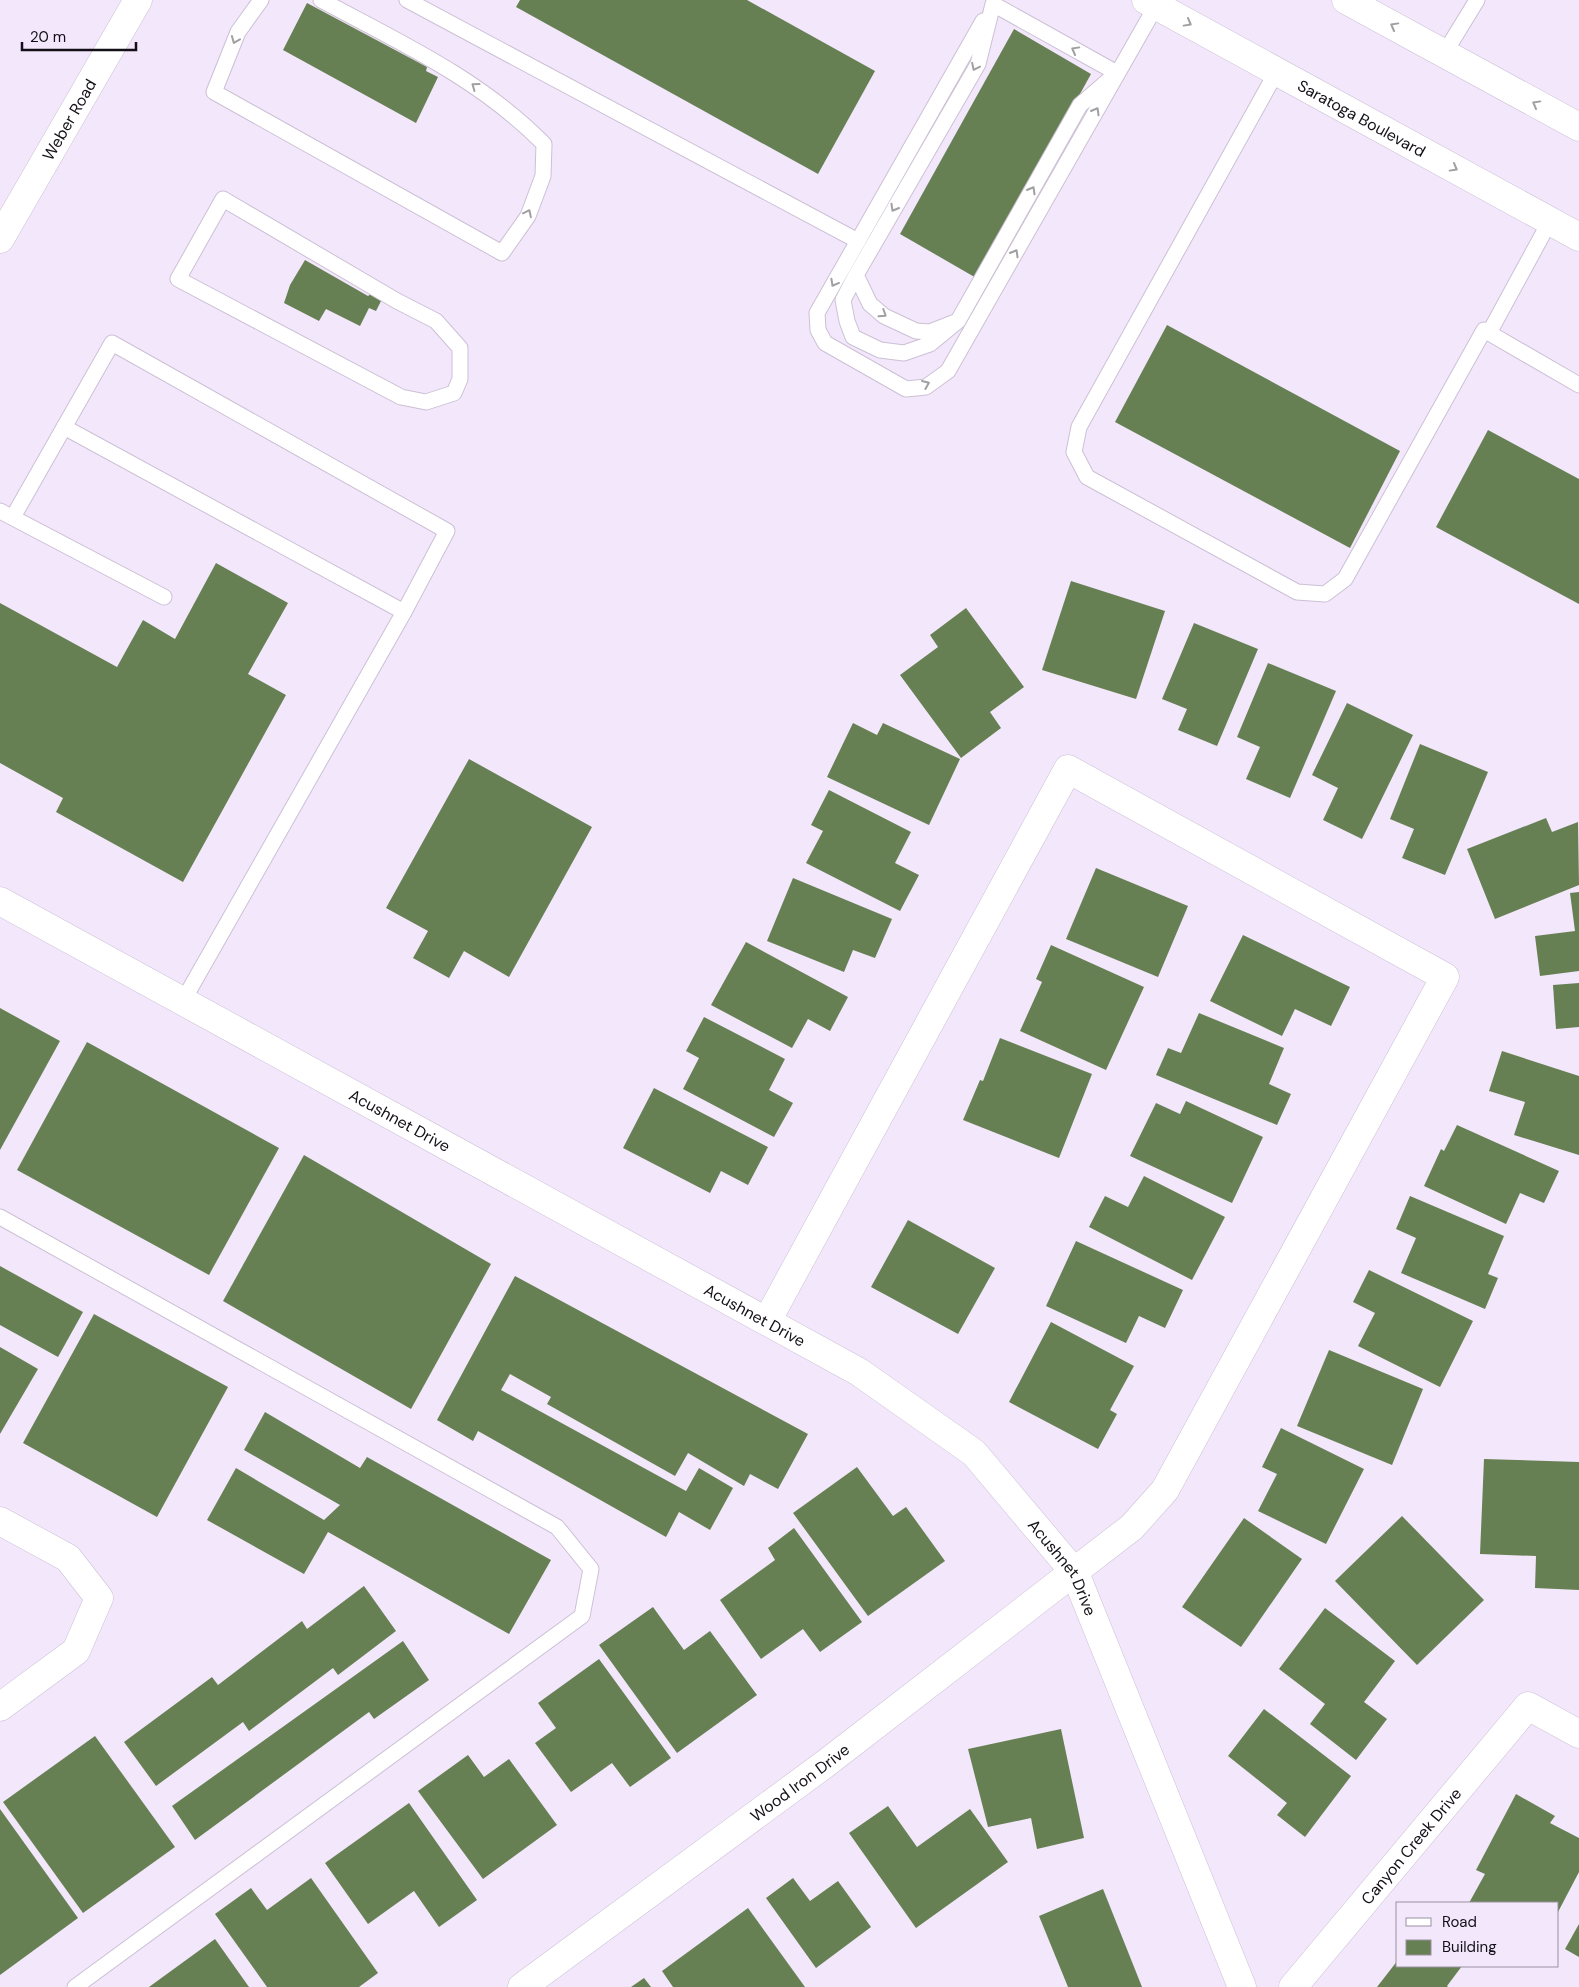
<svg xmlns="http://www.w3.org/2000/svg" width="1579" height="1987" font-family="'DM Sans',sans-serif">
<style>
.building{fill:#678053}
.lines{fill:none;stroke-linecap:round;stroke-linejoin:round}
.lane-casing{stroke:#ccc0d4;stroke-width:17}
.street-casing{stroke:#ccc0d4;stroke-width:29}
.secondary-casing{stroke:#ccc0d4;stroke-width:29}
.lane{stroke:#fff;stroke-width:15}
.street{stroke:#fff;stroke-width:28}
.secondary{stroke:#fff;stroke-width:28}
.oneway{stroke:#a19fa2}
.labels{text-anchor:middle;stroke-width:4;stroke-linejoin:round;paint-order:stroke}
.street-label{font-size:16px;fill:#130f16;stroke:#f3e7fc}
</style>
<rect width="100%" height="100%" fill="#f3e7fc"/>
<g class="building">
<path d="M520 0H747L875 71 818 174 516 7Z"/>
<path d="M307 3 427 67 426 71 438 77 416 123 283 50Z"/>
<path d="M1014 29 1091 74 978 279 900 234Z"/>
<path d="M305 260 368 296 372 293 382 299 376 311 369 308 360 326 326 309 319 321 284 303 290 285Z"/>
<path d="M1167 325 1400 451 1350 548 1115 422Z"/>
<path d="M1488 430 1579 479V604L1436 527Z"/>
<path d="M216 563 288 603 248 674 286 695 183 882 56 812 63 798 0 763V603L117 667 143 620 175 639Z"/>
<path d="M1071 581 1165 611 1136 699 1042 670Z"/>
<path d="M966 608 1024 687 990 712 1001 728 961 758 900 675 938 647 930 635Z"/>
<path d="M1194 623 1258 649 1217 746 1178 730 1187 709 1162 699Z"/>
<path d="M1268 663 1336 691 1290 798 1246 779 1260 747 1237 737Z"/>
<path d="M1347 703 1413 735 1362 839 1323 820 1338 788 1312 775Z"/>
<path d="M853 723 877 735 883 723 960 759 929 825 827 777Z"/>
<path d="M1420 744 1488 772 1445 875 1402 858 1414 829 1390 819Z"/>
<path d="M469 759 592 827 509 977 464 951 449 978 413 958 428 931 386 908Z"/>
<path d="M829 790 911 832 895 863 919 875 900 911 806 863 823 831 811 825Z"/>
<path d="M1546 818 1552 832 1578 822 1579 885 1495 919 1467 849Z"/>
<path d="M1096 868 1188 906 1158 977 1066 939Z"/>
<path d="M793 878 892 919 875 958 853 950 844 972 767 941Z"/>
<path d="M1579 892V971L1540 976 1535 936 1575 931 1570 893Z"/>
<path d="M1243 935 1350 987 1331 1026 1295 1009 1282 1036 1210 1001Z"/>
<path d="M746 942 848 997 830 1031 808 1019 792 1048 711 1005Z"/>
<path d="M1051 945 1144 987 1106 1070 1020 1031 1042 982 1036 979Z"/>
<path d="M1579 983V1027L1556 1029 1553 985Z"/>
<path d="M0 1008 60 1041 0 1150Z"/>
<path d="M1199 1013 1284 1048 1269 1084 1291 1094 1277 1125 1156 1075 1168 1048 1181 1053Z"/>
<path d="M704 1017 785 1059 769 1090 793 1103 774 1137 683 1089 699 1058 686 1051Z"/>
<path d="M1000 1038 1092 1074 1059 1158 963 1120 980 1080 983 1081Z"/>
<path d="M87 1042 279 1148 209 1275 17 1170Z"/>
<path d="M1502 1051 1579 1076V1155L1514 1135 1525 1102 1489 1091Z"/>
<path d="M654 1088 768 1147 748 1185 721 1171 710 1193 623 1148Z"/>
<path d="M1186 1101 1263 1137 1232 1203 1130 1156 1156 1103 1180 1114Z"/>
<path d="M1457 1125 1559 1171 1544 1203 1520 1193 1506 1224 1424 1186 1441 1149 1444 1151Z"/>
<path d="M304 1155 491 1264 411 1409 223 1301Z"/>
<path d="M1144 1176 1225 1217 1192 1280 1089 1227 1105 1196 1128 1207Z"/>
<path d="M1410 1196 1504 1236 1488 1274 1498 1278 1485 1309 1401 1273 1416 1238 1396 1229Z"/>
<path d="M908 1220 995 1268 958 1334 871 1287Z"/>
<path d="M1076 1241 1183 1290 1165 1328 1139 1316 1126 1343 1046 1306Z"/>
<path d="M0 1266 83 1312 58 1357 0 1325Z"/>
<path d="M1369 1270 1473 1321 1440 1387 1358 1346 1375 1313 1353 1302Z"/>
<path d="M515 1276 808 1434 778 1489 750 1474 744 1486 688 1453 675 1476 547 1404 551 1397 510 1374 501 1390 686 1491 699 1468 733 1488 710 1530 679 1512 666 1537 478 1431 473 1441 437 1420Z"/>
<path d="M94 1314 228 1387 157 1517 23 1443Z"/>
<path d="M1051 1322 1134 1366 1110 1410 1117 1414 1098 1449 1009 1402Z"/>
<path d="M0 1347 38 1369 0 1434Z"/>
<path d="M1329 1350 1423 1389 1392 1465 1297 1426Z"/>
<path d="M265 1412 360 1468 367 1457 551 1560 509 1634 328 1532 304 1574 207 1520 236 1468 324 1520 340 1505 244 1450Z"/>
<path d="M1281 1428 1364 1469 1326 1544 1258 1511 1277 1474 1262 1467Z"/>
<path d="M1484 1459 1579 1462V1590L1535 1588 1536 1556 1480 1554Z"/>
<path d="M857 1467 893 1516 906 1507 945 1561 868 1616 793 1513Z"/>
<path d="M1402 1516 1484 1600 1417 1665 1335 1581Z"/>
<path d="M1244 1518 1302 1559 1241 1647 1182 1607Z"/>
<path d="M794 1528 862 1622 820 1652 803 1629 761 1659 720 1600 775 1560 768 1548Z"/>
<path d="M364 1586 396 1631 338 1675 333 1668 249 1731 243 1722 156 1786 124 1742 212 1677 218 1685 302 1621 307 1629Z"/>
<path d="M653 1607 684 1650 710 1631 757 1695 677 1753 599 1645Z"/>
<path d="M1325 1608 1395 1661 1364 1702 1387 1719 1356 1760 1310 1724 1325 1704 1279 1669Z"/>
<path d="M403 1641 429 1680 374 1719 369 1712 195 1840 172 1806Z"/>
<path d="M599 1659 671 1758 630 1787 612 1763 571 1792 535 1743 556 1728 538 1703Z"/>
<path d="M1264 1709 1351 1776 1305 1837 1277 1815 1287 1803 1228 1756Z"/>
<path d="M1061 1729 1084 1838 1037 1849 1031 1818 988 1827 968 1749Z"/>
<path d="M95 1736 175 1847 83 1913 3 1802Z"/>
<path d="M468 1755 484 1777 509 1759 557 1825 483 1879 418 1791Z"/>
<path d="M1516 1794 1555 1816 1550 1823 1579 1838V1872L1558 1912V1903H1469L1485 1874 1476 1870Z"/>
<path d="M409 1803 477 1900 439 1927 414 1891 368 1924 325 1863Z"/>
<path d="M888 1806 917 1847 970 1809 1008 1862 916 1928 849 1833Z"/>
<path d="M0 1809 78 1918 0 1975Z"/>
<path d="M311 1878 378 1973 359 1987H267L215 1914 251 1888 267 1910Z"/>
<path d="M793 1878 810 1901 838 1881 871 1927 816 1968 766 1898Z"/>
<path d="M1103 1889 1142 1987H1068L1039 1916Z"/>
<path d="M748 1908 805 1987H673L662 1971Z"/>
<path d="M1579 1924V1957L1565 1949Z"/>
<path d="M215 1939 249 1987H149Z"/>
<path d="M1398 1960V1966H1462L1447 1986 1448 1987H1377Z"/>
<path d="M644 1978 651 1987H631Z"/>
</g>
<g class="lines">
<defs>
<g id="lane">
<path d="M261 0 238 32 214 92 502 253 528 216 543 176 544 144C480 79 401 43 321 0"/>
<path d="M407 0 858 241"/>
<path d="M983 21 817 313 818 330 825 343 906 389 926 387 948 371 1156 6"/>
<path d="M1444 54 1477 0"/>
<path d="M1277 71 1079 427 1074 452 1087 477 1297 592 1325 594 1345 579 1484 330 1579 385"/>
<path d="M223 199 397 301 436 321 460 348V379L454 393 426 402 401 397 178 279Z"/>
<path d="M856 275 870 304 884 316 916 331 930 332 958 321 1080 105 1117 73 993 4 978 64 856 275 843 300 847 321 853 337 880 350 904 353 930 344 958 321"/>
<path d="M1489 333 1550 221"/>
<path d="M64 427 404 612"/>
<path d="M0 511 164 597"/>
<path d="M13 517 112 343 447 531 404 612 183 1001"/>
<path d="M0 1217 557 1527 591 1569 582 1616 75 1987"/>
</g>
<g id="street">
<path d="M0 1521 68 1558 99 1598 76 1651 0 1707"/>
<path id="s1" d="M522 1987 825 1764 1132 1527 1165 1490 1445 977 1068 769 767 1321"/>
<path id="s2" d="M1293 1987 1528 1706 1579 1734"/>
</g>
<g id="secondary">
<path id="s3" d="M1146 0 1579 237"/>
<path d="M1346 0 1579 127"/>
<path id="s4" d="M0 239 138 0"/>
<path id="s5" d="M0 901 859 1372 974 1453 1075 1573 1242 1987"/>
</g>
</defs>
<use href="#lane" class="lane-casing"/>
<use href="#street" class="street-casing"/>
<use href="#secondary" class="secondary-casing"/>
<use href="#lane" class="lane"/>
<use href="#street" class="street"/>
<use href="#secondary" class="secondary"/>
</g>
<defs><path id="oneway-chevron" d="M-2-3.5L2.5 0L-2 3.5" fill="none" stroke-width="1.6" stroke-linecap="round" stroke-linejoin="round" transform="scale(1.25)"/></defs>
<g class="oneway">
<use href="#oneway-chevron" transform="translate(1188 23) rotate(29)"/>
<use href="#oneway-chevron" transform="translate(1394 26) rotate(-151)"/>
<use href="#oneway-chevron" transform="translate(235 40) rotate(112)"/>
<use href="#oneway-chevron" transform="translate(1075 50) rotate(-151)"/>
<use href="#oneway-chevron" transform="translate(975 67) rotate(116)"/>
<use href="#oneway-chevron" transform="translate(475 86) rotate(-144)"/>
<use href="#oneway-chevron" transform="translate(1536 104) rotate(-151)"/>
<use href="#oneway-chevron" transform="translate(1096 111) rotate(-60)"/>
<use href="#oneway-chevron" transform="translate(1454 168) rotate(29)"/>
<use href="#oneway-chevron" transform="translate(1032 190) rotate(-60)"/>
<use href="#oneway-chevron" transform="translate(894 208) rotate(120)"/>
<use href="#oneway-chevron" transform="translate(528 213) rotate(-64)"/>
<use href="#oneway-chevron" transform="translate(1015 253) rotate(-60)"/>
<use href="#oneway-chevron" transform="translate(834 283) rotate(119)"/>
<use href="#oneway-chevron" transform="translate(883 314) rotate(33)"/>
<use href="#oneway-chevron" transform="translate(926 384) rotate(-23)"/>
</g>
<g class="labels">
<g class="street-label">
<text dy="6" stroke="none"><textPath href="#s3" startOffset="246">Saratoga Boulevard</textPath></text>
<text dy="6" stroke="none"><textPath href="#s4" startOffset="138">Weber Road</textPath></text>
<text dy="6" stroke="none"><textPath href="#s5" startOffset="456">Acushnet Drive</textPath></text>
<text dy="6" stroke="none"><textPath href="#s5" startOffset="861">Acushnet Drive</textPath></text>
<text dy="6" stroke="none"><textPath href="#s5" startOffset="1266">Acushnet Drive</textPath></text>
<text dy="6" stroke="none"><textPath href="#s1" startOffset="345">Wood Iron Drive</textPath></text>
<text dy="6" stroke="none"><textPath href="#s2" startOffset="184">Canyon Creek Drive</textPath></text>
</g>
</g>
<rect x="1396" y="1902" width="162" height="65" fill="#f3e7fc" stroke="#9991a0"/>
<rect x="1406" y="1918" width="25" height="8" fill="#ffffff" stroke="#9991a0"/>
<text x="1442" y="1927" font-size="15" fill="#130f16">Road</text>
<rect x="1406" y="1940" width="25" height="15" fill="#678053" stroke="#9991a0"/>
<text x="1442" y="1952" font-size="15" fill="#130f16">Building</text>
<path d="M22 42v8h114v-8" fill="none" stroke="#130f16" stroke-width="2.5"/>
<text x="30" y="42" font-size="15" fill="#130f16" stroke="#f3e7fc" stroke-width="4" paint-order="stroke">20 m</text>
</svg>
